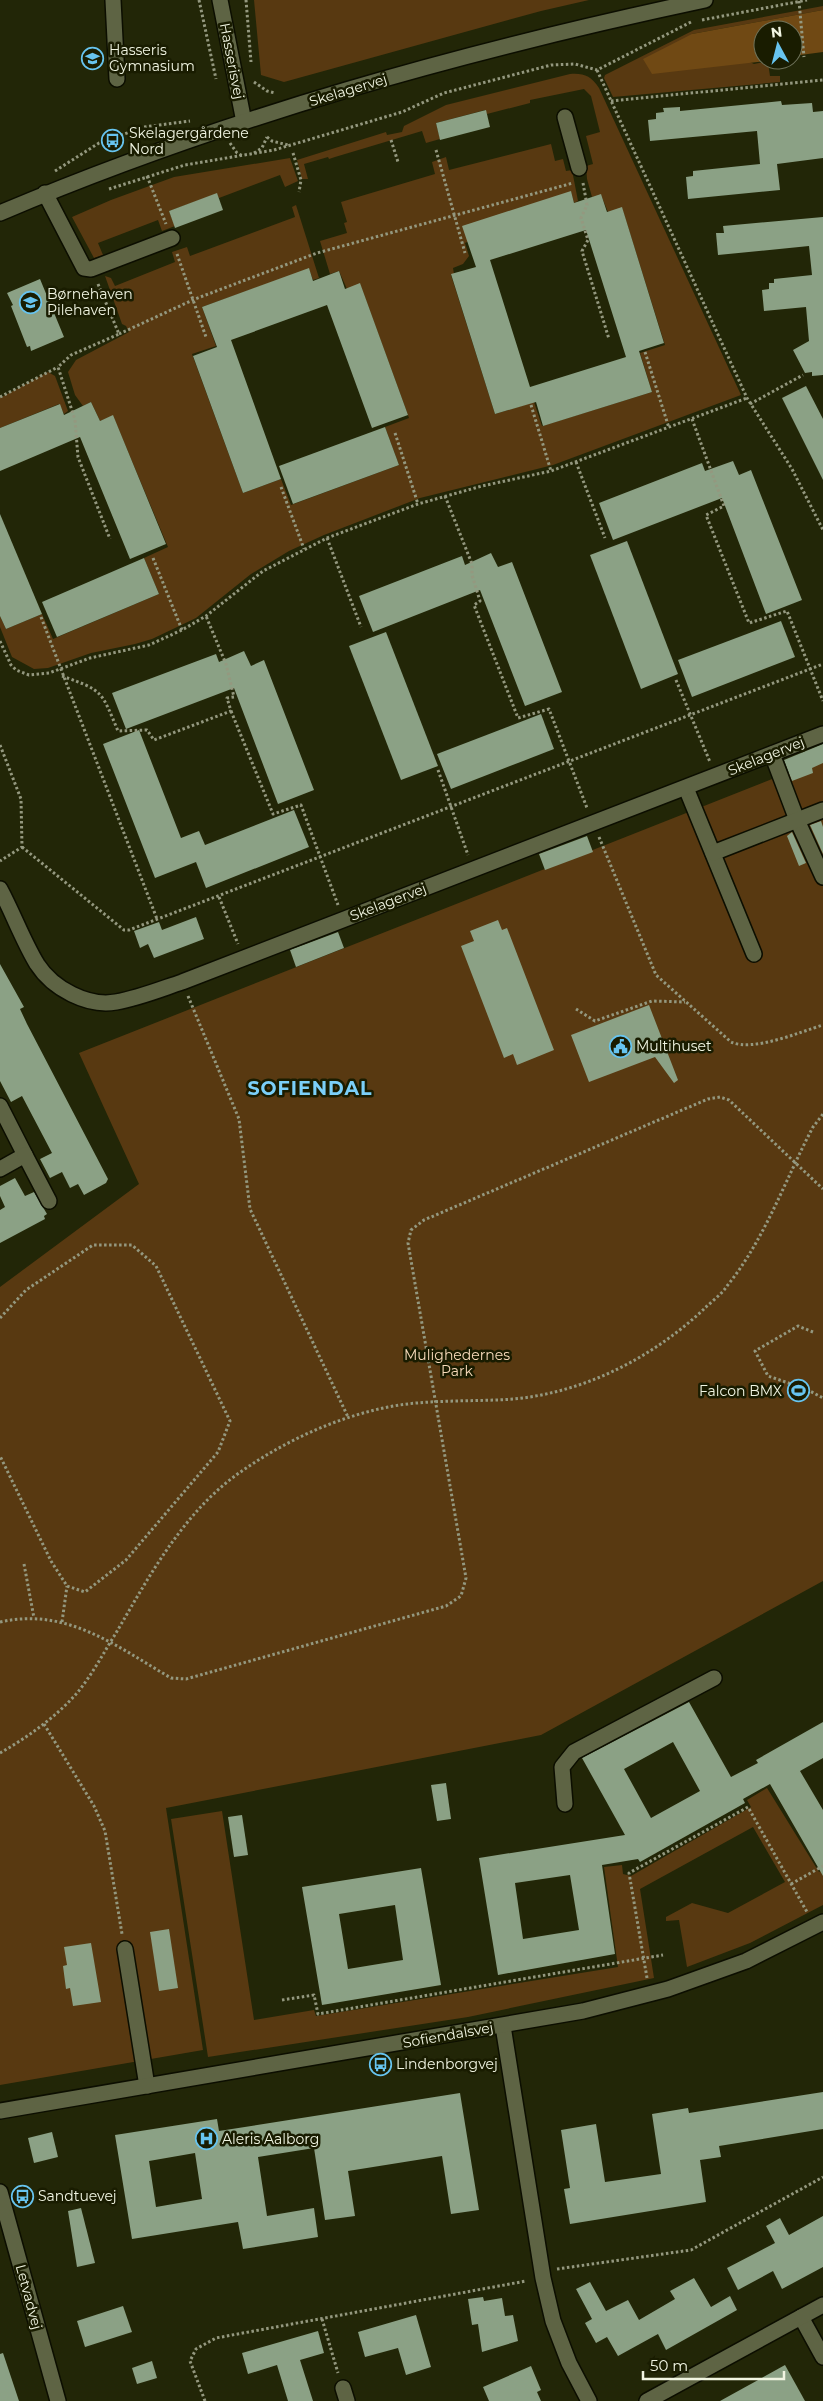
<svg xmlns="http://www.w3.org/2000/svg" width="823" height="2401" font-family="Montserrat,sans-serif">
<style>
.green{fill:#583911}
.forest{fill:#704914}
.building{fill:#8ba185;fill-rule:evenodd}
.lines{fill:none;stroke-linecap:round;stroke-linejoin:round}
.minor-casing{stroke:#0c0e00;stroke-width:18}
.path{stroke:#94987f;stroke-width:3;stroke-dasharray:2.5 2.5;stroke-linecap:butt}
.minor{stroke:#5e6444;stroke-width:15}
.labels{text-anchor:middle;stroke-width:5;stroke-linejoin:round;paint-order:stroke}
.poi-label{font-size:14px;fill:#f1f5e2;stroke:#191c00;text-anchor:start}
.street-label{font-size:14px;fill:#f1f5e2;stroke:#191c00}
.park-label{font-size:14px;fill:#f9dcbb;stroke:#191c00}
.district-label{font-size:19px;font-weight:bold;letter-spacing:1px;fill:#7bcff8;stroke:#191c00}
</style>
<rect width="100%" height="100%" fill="#222607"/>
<g class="green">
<path d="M254 0H589L541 11 284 82 261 75Z"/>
<path d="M823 6V10L692 34 754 64 774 60H793V56H797V60L768 63 770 76H780V82L613 97 604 78 605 75 694 30Z"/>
<path d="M570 74C584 73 591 76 599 88L741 395 553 465 420 498 324 535 289 551 251 574 196 618 152 639 135 644 91 653 48 668 34 669 12 657 0 627V616L6 629 42 614 53 639 159 594 144 558 168 547 113 416 100 421 91 402 83 406 75 395 68 372 76 360 129 332 126 326 122 324 105 276 111 278 115 286 175 262 172 252 187 247 190 256 295 217 292 207 296 205 319 278 313 280 309 269 202 307 216 346 192 354 243 493 281 479 291 505 399 465 385 427 409 418 360 284 347 289 339 271 330 274 320 241 347 233 344 223 347 222 341 202 435 174 432 162 446 157 449 170 551 144 555 161 563 159 566 171 572 170 578 201 574 203 571 192 465 243 469 256 463 264 453 268 454 274 451 275 495 414 534 402 542 426 652 392 640 353 665 345 622 208 608 212 601 195 592 197 587 179 586 166 593 164 586 136 600 132 591 96 584 89 530 100V103L487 114 485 110 436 123 440 139 426 143 422 131 335 157 329 159 328 157 304 164 308 179H302L297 160 386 132 387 135 402 132 404 126 446 105Z"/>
<path d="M290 158 298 181 285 187 280 175 219 198 217 194 169 211 175 226 162 231 158 220 98 243 103 255 94 258 72 217 111 200 174 177Z"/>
<path d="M48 372 55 376 68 411 64 414 59 404 0 428V398Z"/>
<path d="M823 759V1581L541 1735 166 1808 203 2050 0 2085V1287L139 1184 79 1053Z"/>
<path d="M767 1788 819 1872 823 1870V1905L750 1943 687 1967 679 1920 666 1921V1917L692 1903 728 1913 785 1882 753 1827 640 1889 654 1978 468 2017 208 2057 171 1819 222 1811 254 2020 314 2010 316 2016 618 1967 604 1867 622 1865 623 1874 631 1876 751 1807 747 1800Z"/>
</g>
<path class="forest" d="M823 10V52L793 56V30H763V60H774L652 74 643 59 692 34Z"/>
<g class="building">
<path d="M781 101 782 105 812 103 813 112 823 111V158L777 164 780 190 688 199 686 177 693 176V171L760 164 757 131 650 141 648 120 656 119V113L664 112 663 108 680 107V111Z"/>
<path d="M486 110 490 127 440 140 436 123Z"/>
<path d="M571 191 574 203 601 194 607 212 622 207 664 343 639 351 652 392 543 426 536 402 495 414 451 274 476 267 462 226ZM586 230 626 357 530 387 490 260Z"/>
<path d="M217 193 223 210 175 228 169 211Z"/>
<path d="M823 217V375L812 376V372L805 373 793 350 809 341 806 307 764 311 762 290 769 289V283H774V279L812 275 809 246 718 255 716 233H724L723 226Z"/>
<path d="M309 268 313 281 339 271 345 289 360 283 408 415 372 428 327 305 231 340 281 479 243 493 193 356 217 347 202 307Z"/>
<path d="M40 279 64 337 31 351 30 346 27 347 11 306 13 305 7 293Z"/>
<path d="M806 386 823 419V480L782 398Z"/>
<path d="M91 402 100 421 113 415 166 544 130 559 80 437 0 471V428L60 404 64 415Z"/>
<path d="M385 427 399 465 293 504 279 466Z"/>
<path d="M733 461 739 475 751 470 802 600 766 614 722 498 613 540 599 503 702 463 705 471Z"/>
<path d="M0 514 42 614 6 629 0 616Z"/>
<path d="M627 541 678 674 641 689 590 555Z"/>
<path d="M491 553 498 567 512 562 562 692 525 706 480 590 373 632 359 596 462 556 465 565Z"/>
<path d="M144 558 159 594 57 637 42 602Z"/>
<path d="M781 621 795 657 692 697 678 660Z"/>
<path d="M386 632 438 766 401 780 349 646Z"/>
<path d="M244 651 251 666 264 660 314 790 278 804 234 688 126 729 112 693 216 654 219 662Z"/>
<path d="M541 714 554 749 451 789 437 754Z"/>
<path d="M139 730 181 838 199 831 205 845 294 810 309 847 206 888 196 862 155 878 103 744Z"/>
<path d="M823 744V763L812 768 813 773 792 781 784 760Z"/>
<path d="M821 821 823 827V854L810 825Z"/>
<path d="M792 832 806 863 799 866 787 836Z"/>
<path d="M587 836 593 852 545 870 539 854Z"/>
<path d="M196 917 204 939 154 958 148 944 140 948 134 931 159 922 162 930Z"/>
<path d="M498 920 502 930 507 928 554 1050 517 1065 513 1054 504 1058 461 946 474 941 470 931Z"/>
<path d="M338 932 344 948 296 967 290 950Z"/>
<path d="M0 964 24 1007 20 1009 27 1024 108 1179 106 1183 84 1195 78 1184 70 1188 62 1172 50 1178 40 1159 52 1153 22 1096 11 1102 0 1081Z"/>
<path d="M649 1005 678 1080 674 1083 655 1057 589 1082 571 1035Z"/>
<path d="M15 1178 25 1196 34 1192 47 1214 44 1216 45 1219 0 1243V1210L5 1207 0 1196V1186Z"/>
<path d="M689 1702 731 1777 758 1763 756 1760 823 1722V1758L800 1771 823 1810V1876L770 1784 743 1799 745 1803 640 1862 638 1859 602 1865 615 1954 498 1975 479 1858 625 1835 582 1758ZM673 1742 700 1791 651 1818 624 1769ZM570 1875 579 1930 523 1939 515 1883Z"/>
<path d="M446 1783 451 1819 437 1821 431 1785Z"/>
<path d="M242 1815 248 1855 234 1857 228 1817Z"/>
<path d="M421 1868 441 1985 322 2005 302 1887ZM395 1905 403 1960 348 1969 339 1914Z"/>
<path d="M169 1929 178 1988 159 1991 150 1932Z"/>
<path d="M91 1943 101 2002 73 2006 70 1988 66 1989 63 1966 67 1965 64 1947Z"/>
<path d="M823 2092V2129L719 2146 721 2157 700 2160 706 2202 570 2224 564 2189 570 2188 561 2130 596 2124 605 2182 661 2174 652 2114 688 2108 689 2113Z"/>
<path d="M460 2093 479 2210 451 2214 442 2156 348 2171 355 2216 325 2220 314 2148 258 2157 267 2216 314 2208 318 2237 243 2249 238 2222 132 2239 115 2135 217 2119 219 2131ZM195 2153 202 2199 156 2207 149 2161Z"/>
<path d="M52 2132 58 2157 34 2163 28 2138Z"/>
<path d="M81 2208 95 2263 77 2267 68 2211Z"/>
<path d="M823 2216V2267L782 2289 773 2271 738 2290 727 2268 775 2243 766 2226 780 2218 789 2235Z"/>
<path d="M694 2278 711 2307 730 2296 737 2310 666 2350 658 2334 618 2356 607 2337 596 2343 585 2323 592 2319 576 2289 590 2282 606 2311 628 2300 639 2320 675 2299 670 2291Z"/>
<path d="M483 2297 484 2301 502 2298 505 2316 513 2315 518 2341 482 2352 478 2324 472 2325 468 2299Z"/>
<path d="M123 2306 132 2332 85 2347 77 2321Z"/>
<path d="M416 2315 431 2367 406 2375 398 2348 365 2357 358 2332Z"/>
<path d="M318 2331 324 2353 300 2360 313 2401H288L277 2365 248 2374 242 2353Z"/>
<path d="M3 2353 19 2401H0V2354Z"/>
<path d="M152 2361 157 2378 137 2384 132 2368Z"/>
<path d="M785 2365 805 2401H720Z"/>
<path d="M531 2366 541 2390 537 2392 541 2401H489L483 2387Z"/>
</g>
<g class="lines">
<defs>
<g id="minor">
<path d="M113 0 117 79"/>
<path d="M220 0 244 122"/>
<path d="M565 117 579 168"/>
<path d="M45 193 84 268 91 269 172 238"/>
<path d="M0 213C226 117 465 51 705 0"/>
<path d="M772 754 797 820 823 877"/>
<path d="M686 788 754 954"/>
<path d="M713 853 823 810"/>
<path d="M0 889C13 913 23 941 37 964 53 989 88 1007 116 1002 139 998 161 989 182 982L823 734"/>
<path d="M0 1106 25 1155 0 1169"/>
<path d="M25 1155 49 1201"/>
<path d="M565 1804 562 1767 574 1752 714 1678"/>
<path d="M125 1949 147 2086"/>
<path d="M503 2026 543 2278 553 2321 569 2363 589 2401"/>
<path d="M0 2111 583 2011 668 1989 746 1961 823 1922"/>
<path d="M0 2192 58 2401"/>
<path d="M801 2317 823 2357"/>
<path d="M343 2388 347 2401"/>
<path d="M647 2401 823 2305"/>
</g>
</defs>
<use href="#minor" class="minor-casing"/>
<g class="path">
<path d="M199 0 216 79"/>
<path d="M246 0 251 62"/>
<path d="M799 1 804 57"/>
<path d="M702 20 807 0"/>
<path d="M597 70 747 398 792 469 823 530"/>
<path d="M254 82 267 91 275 93"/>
<path d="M611 101 823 80"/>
<path d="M267 137 272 141 288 145"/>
<path d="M391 140 398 162"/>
<path d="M230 143 237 153 243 156"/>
<path d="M436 150 465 253"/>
<path d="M254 153 262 148 267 137"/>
<path d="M293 153 301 180 299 192"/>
<path d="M55 171 99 143 144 127 190 121"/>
<path d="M147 176 166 224"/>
<path d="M583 183 587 205 581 218 588 240 582 251 609 339"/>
<path d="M109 189 185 165 274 150 402 112 444 93 551 65 575 64 597 70 691 22"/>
<path d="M177 254 206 337"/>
<path d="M98 284 119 334 71 355 58 367 75 420 78 457 110 539"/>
<path d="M119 334 195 299 317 253 573 183"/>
<path d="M645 352 669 428"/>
<path d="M0 397 58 367"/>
<path d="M750 404 803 375"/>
<path d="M531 405 551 471"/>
<path d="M692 419 724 506 706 515 749 623 787 611 823 701"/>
<path d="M395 433 418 504"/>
<path d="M576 462 605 538"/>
<path d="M281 487 304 549"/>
<path d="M445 496 472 564V575L480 601 474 605 518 718 549 709 587 808"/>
<path d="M327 538 361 627"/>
<path d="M153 558 182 630"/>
<path d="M41 617 157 919"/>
<path d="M0 641 11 665 16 670 29 675 49 673 90 658 149 645 182 630 206 616 263 571 327 538 418 504 482 486 551 471 747 398"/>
<path d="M62 676C104 691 101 691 118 731L147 730 154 740 231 711 227 698 234 697 226 664 206 616"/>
<path d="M676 680 710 762"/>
<path d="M231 711 273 814 301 805 338 905"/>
<path d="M0 745 21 799 22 847 0 861"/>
<path d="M438 770 468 855"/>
<path d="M599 837 656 975 731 1042C753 1052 800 1032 823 1025"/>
<path d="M22 847 124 930H129L823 664"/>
<path d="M219 897 238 944"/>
<path d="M188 996 239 1119 250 1209 348 1417"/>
<path d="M576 1009 595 1021 652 1001 685 1002"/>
<path d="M0 1318 26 1290 93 1245H132L156 1266 230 1421 218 1452 126 1560 85 1592 67 1586 51 1561 0 1456"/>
<path d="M813 1332 798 1326 755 1351 768 1376 806 1389 823 1398"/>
<path d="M24 1564 34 1618"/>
<path d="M0 1622C67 1607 116 1646 171 1678L186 1679 446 1606 461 1596 466 1578 408 1243 411 1230 424 1220 708 1099 720 1097 729 1100 823 1189"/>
<path d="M62 1622 67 1586"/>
<path d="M44 1724 94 1806 105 1831 122 1934"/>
<path d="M0 1753C28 1737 56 1717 77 1693 92 1675 104 1652 116 1633 150 1575 183 1513 239 1473 283 1442 334 1418 388 1407 429 1399 472 1402 514 1399 585 1392 652 1358 704 1309 711 1302 721 1295 727 1286 765 1239 785 1180 813 1127L823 1114"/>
<path d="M791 1884 823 1866"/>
<path d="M647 1978 629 1873 748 1807 807 1912"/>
<path d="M282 2000 314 1995 318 2014 663 1955"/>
<path d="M557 2269 691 2250 823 2177"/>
<path d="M322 2319 338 2373"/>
<path d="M205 2401 190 2361 196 2349 216 2338 526 2281"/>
</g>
<use href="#minor" class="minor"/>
</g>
<defs>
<symbol id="school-ring" viewBox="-11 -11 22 22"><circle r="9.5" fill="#191c00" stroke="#67c4ef" stroke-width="1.5"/><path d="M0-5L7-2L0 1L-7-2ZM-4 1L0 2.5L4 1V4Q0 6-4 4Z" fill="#67c4ef"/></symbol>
<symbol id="bus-ring" viewBox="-11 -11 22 22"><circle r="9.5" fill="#191c00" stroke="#67c4ef" stroke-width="1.5"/><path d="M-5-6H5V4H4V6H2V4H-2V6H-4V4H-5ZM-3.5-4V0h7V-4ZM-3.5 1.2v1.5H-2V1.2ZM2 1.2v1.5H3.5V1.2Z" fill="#67c4ef"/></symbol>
<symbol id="civic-ring" viewBox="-11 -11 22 22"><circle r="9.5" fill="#191c00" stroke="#67c4ef" stroke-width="1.5"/><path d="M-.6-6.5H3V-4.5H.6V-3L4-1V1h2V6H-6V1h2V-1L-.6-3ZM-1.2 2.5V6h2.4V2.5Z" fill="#67c4ef"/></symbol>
<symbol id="stadium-ring" viewBox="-11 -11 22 22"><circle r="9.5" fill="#191c00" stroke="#67c4ef" stroke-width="1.5"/><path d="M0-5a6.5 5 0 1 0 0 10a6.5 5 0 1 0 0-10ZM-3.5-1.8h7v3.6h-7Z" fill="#67c4ef"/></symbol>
<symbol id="hospital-ring" viewBox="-11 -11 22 22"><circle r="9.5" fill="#191c00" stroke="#67c4ef" stroke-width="1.5"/><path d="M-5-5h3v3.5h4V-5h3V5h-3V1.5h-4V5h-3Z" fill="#67c4ef"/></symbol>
</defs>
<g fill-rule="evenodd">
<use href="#school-ring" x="80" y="46" width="25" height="25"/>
<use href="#bus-ring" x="100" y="128" width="25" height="25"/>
<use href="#school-ring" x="18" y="290" width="25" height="25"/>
<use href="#civic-ring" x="608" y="1034" width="25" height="25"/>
<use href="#stadium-ring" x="786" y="1378" width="25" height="25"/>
<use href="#bus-ring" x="368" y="2052" width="25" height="25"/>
<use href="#hospital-ring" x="194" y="2126" width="25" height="25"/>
<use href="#bus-ring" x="10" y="2184" width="25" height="25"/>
</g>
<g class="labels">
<g class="poi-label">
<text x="109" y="55">Hasseris<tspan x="109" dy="16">Gymnasium</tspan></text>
<text x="129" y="138">Skelagergårdene<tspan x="129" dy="16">Nord</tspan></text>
<text x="47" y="299">Børnehaven<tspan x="47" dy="16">Pilehaven</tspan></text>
<text x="636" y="1051">Multihuset</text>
<text x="782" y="1396" text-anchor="end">Falcon BMX</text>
<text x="396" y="2069">Lindenborgvej</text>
<text x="222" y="2144">Aleris Aalborg</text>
<text x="38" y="2201">Sandtuevej</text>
</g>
<g class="street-label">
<text transform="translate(232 61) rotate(79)" y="5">Hasserisvej</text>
<text transform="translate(348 90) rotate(-17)" y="5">Skelagervej</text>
<text transform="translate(766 756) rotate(-22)" y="5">Skelagervej</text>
<text transform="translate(388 902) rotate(-21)" y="5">Skelagervej</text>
<text transform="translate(448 2035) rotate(-10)" y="5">Sofiendalsvej</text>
<text transform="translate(29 2297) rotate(75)" y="5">Letvadvej</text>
</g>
<g class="park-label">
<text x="457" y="1360">Mulighedernes<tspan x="457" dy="16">Park</tspan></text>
</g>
<g class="district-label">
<text x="310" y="1095">SOFIENDAL</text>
</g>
</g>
<g transform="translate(778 45) rotate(353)"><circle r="24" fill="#191c00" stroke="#6f735a"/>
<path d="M0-4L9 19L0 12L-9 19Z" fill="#67c4ef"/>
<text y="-8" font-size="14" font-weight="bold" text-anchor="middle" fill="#f1f5e2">N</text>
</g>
<path d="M643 2371v8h141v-8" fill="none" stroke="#f1f5e2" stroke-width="2.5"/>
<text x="650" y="2371" font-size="15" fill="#f1f5e2" stroke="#191c00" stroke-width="4" paint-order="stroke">50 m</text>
</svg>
